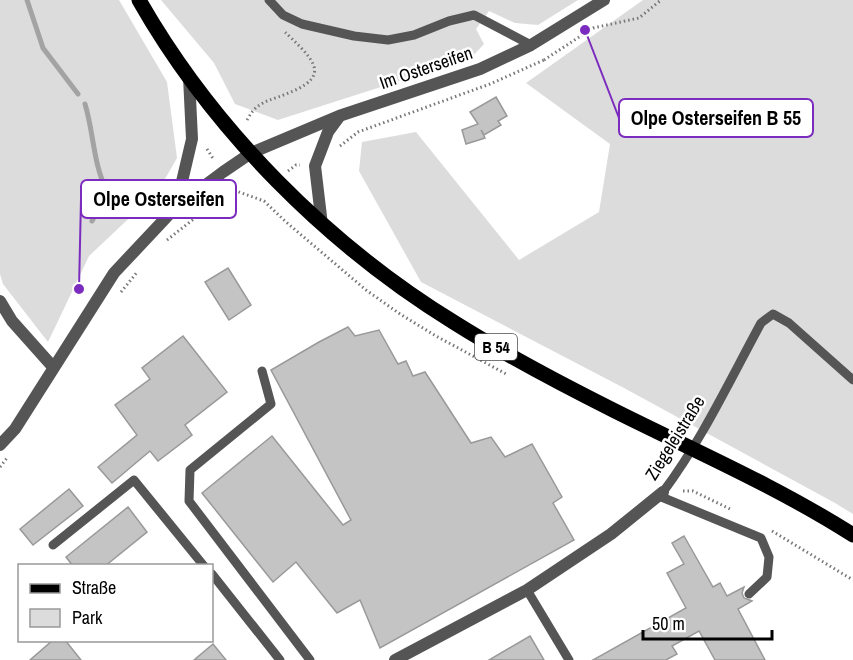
<svg xmlns="http://www.w3.org/2000/svg" width="853" height="660" font-family="'Archivo Narrow',sans-serif">
<style>
.green{fill:#dcdcdc}
.lines{fill:none;stroke-linecap:round;stroke-linejoin:round}
.stream{stroke:#a3a3a3;stroke-width:5}
.building{fill:#c4c4c4;stroke:#999;stroke-width:1.5}
.path{stroke:#777;stroke-width:3;stroke-dasharray:1.5 3;stroke-linecap:butt}
.service{stroke:#555;stroke-width:9}
.minor{stroke:#555;stroke-width:12}
.tertiary{stroke:#555;stroke-width:12}
.primary{stroke:#000;stroke-width:15}
.labels{text-anchor:middle;stroke-width:5;stroke-linejoin:round;paint-order:stroke}
.shield{fill:#fff;stroke:#4c4c4c;stroke-width:1.5}
.shield-label{font-size:16px;font-weight:bold;fill:#000}
.street-label{font-size:18px;fill:#000;stroke:#fff}
.leader{fill:none;stroke:#7b2cbf;stroke-width:2}
.callout-dot{fill:#7b2cbf;stroke:#fff;stroke-width:2}
.callout{fill:#fff;stroke:#7b2cbf;stroke-width:2}
.callout-label{font-size:20px;text-anchor:middle;font-weight:bold;fill:#000}
</style>
<rect width="100%" height="100%" fill="#fff"/>
<g class="green">
<path d="M0 0H119L167 82 177 158 158 191 89 256 48 342 3 284 0 274Z"/>
<path d="M161 0H578L538 25 515 23 489 11 476 29 484 44 471 58 278 120 235 104 214 63Z"/>
<path d="M643 0H853V514L835 503 624 388 421 282 359 171 362 142 416 132 519 260 599 212 610 144 526 83Z"/>
</g>
<g class="lines">
<g class="stream">
<path d="M27 0 43 48 78 94"/>
<path d="M85 104C94 133 93 166 108 193L92 221"/>
</g>
</g>
<g class="building">
<path d="M496 97 507 116 498 121 501 125 484 135 481 130 485 138 466 144 462 130 478 124 470 112Z"/>
<path d="M228 268 251 305 229 320 205 282Z"/>
<path d="M348 327 355 336 379 330 398 364 406 361 413 376 425 372 471 443 491 437 505 457 532 444 562 497 553 503 574 540 380 648 360 600 337 613 296 562 273 582 202 493 272 436 343 525 351 520 271 370 319 342Z"/>
<path d="M183 336 227 392 185 425 192 435 158 461 150 451 112 483 98 467 137 435 115 405 150 379 142 368Z"/>
<path d="M69 489 83 506 33 545 20 529Z"/>
<path d="M128 507 147 532 105 566H73L66 557Z"/>
<path d="M684 536 713 587 720 583 727 596 744 587 742 593 744 598 752 601 738 609 765 660H715L699 631 672 646 677 654 666 660H593L686 608 667 573 684 564 672 543Z"/>
<path d="M530 636 544 660H489Z"/>
<path d="M53 640H65L81 660H30Z"/>
<path d="M213 644 226 660H194Z"/>
</g>
<g class="lines">
<g class="path">
<path d="M544 60 593 28 639 18 661 0"/>
<path d="M247 120C251 113 255 107 263 103 275 96 324 87 313 64 309 54 293 40 285 32"/>
<path d="M340 146 358 132 490 84 544 60"/>
<path d="M207 149 214 160"/>
<path d="M288 171 296 165H300"/>
<path d="M230 182 236 191 264 201 286 222 366 290 400 314 436 336 508 375"/>
<path d="M167 240 209 207 236 191"/>
<path d="M121 292 138 271"/>
<path d="M0 467 7 458"/>
<path d="M683 491H693L732 510"/>
<path d="M772 531 853 580"/>
</g>
<g class="service">
<path d="M269 0 283 15 302 24 354 36 388 40 414 35 449 21 474 15 531 45"/>
<path d="M262 371 271 404 190 470 189 501 310 660"/>
<path d="M663 492C702 440 730 380 761 323L773 314 789 323 853 380"/>
<path d="M659 496 761 538 769 557 767 577 749 594"/>
<path d="M53 545 134 480 204 566"/>
<path d="M212 574 280 660"/>
<path d="M527 590 569 660"/>
</g>
<g class="minor">
<path d="M0 301 12 321 53 367"/>
<path d="M395 660 527 590 611 534 663 492"/>
</g>
<g class="tertiary">
<path d="M176 207 192 139 189 77"/>
<path d="M322 225 315 166 328 132 339 117"/>
<path d="M0 445 15 429 114 273 176 207 223 172 251 153 339 116 480 69 531 45 604 0"/>
</g>
<path class="primary" d="M139 0C213 130 328 245 455 323 506 355 561 384 615 411 695 451 778 487 853 535"/>
</g>
<g class="labels">
<rect class="shield" x="475" y="334" width="42" height="26" rx="4.5"/>
<g class="shield-label">
<text x="496" y="353">B 54</text>
</g>
<g class="street-label">
<text transform="translate(426 68) rotate(-19)" y="6">Im Osterseifen</text>
<text transform="translate(675 438) rotate(-58)" y="6">Ziegeleistraße</text>
</g>
</g>
<path class="leader" d="M585 30L619 118M79 289L81 199"/>
<g class="callout-dot">
<circle cx="585" cy="30" r="6"/>
<circle cx="79" cy="289" r="6"/>
</g>
<g class="callout">
<rect x="619" y="99" width="194" height="38" rx="6"/>
<rect x="81" y="180" width="155" height="38" rx="6"/>
</g>
<g class="callout-label">
<text x="716" y="125">Olpe Osterseifen B 55</text>
<text x="159" y="206">Olpe Osterseifen</text>
</g>
<rect x="18" y="564" width="195" height="78" fill="#ffffff" stroke="#999999" stroke-width="1.5"/>
<rect x="30" y="584" width="30" height="9" fill="#000000" stroke="#999999" stroke-width="1.5"/>
<text x="72" y="594" font-size="18" fill="#000000">Straße</text>
<rect x="30" y="609" width="30" height="18" fill="#dcdcdc" stroke="#999999" stroke-width="1.5"/>
<text x="72" y="624" font-size="18" fill="#000000">Park</text>
<path d="M643 630v9h129v-9" fill="none" stroke="#000000" stroke-width="3"/>
<text x="652" y="630" font-size="18" fill="#000000" stroke="#ffffff" stroke-width="4.5" paint-order="stroke">50 m</text>
</svg>
